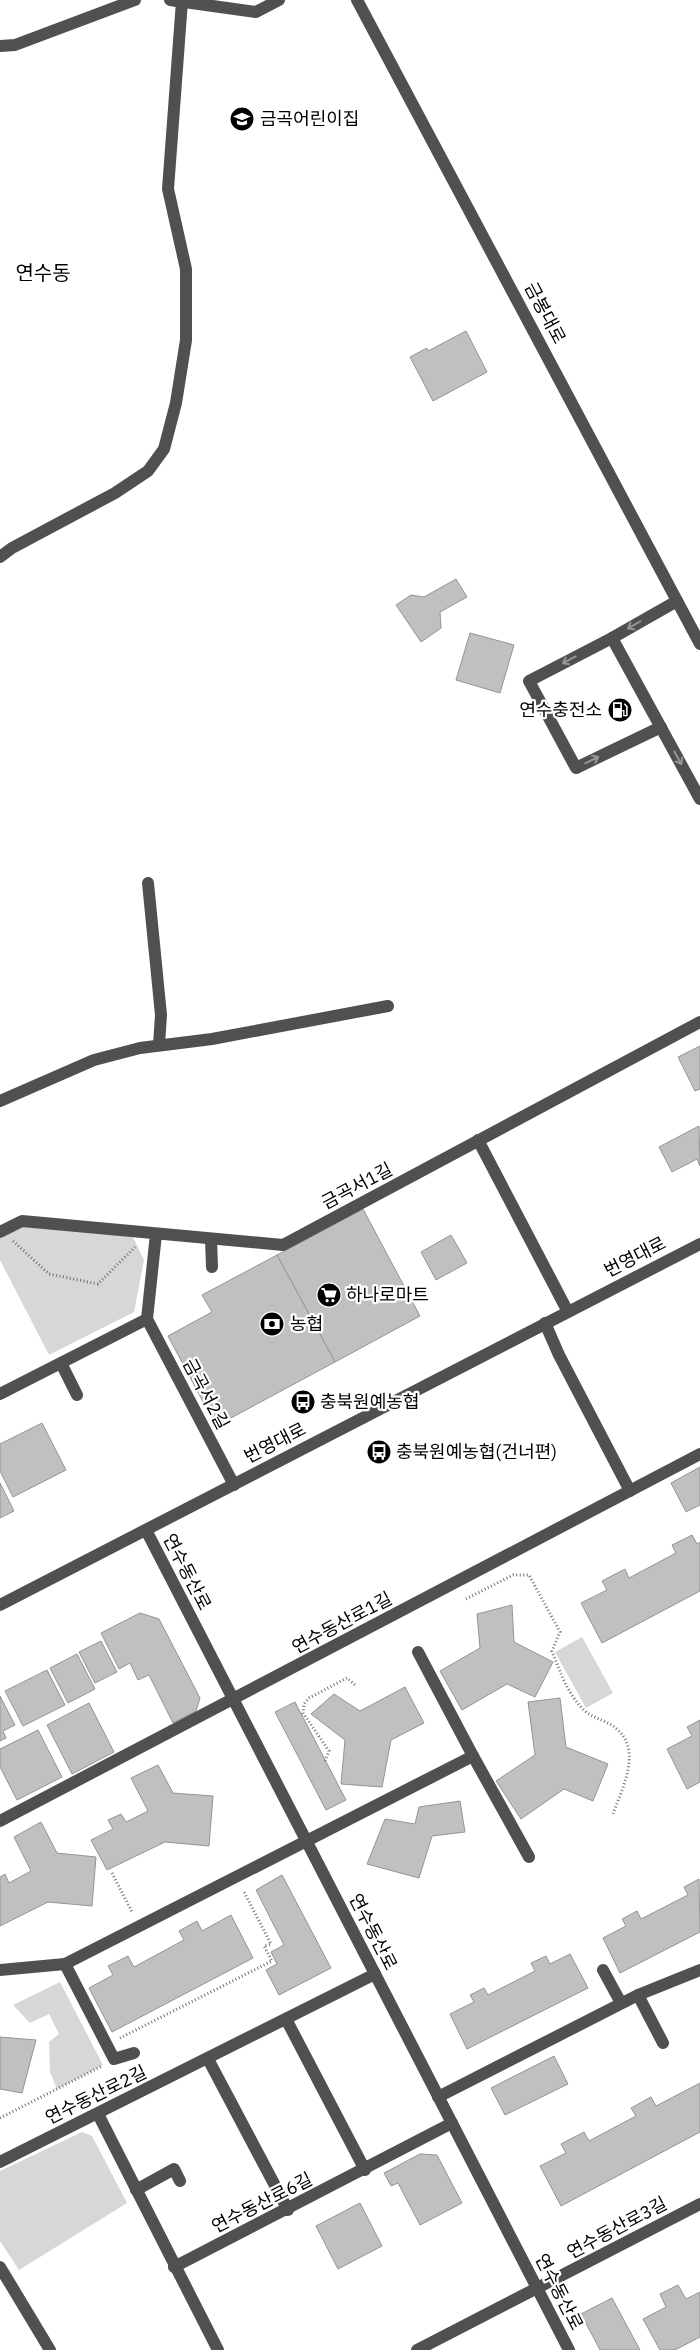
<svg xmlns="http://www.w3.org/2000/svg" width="700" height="2350" font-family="'IBM Plex Sans','Noto Sans KR',sans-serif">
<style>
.green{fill:#d7d7d7}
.building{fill:#c0c0c0;stroke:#949494}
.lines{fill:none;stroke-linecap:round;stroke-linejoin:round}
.path{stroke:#727272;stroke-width:3;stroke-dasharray:1 2.5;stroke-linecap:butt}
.minor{stroke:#505050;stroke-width:12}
.oneway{stroke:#969696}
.labels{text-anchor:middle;stroke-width:4.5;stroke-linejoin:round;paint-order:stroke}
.poi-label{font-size:18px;fill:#000;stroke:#fff;text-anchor:start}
.street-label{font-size:18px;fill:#000;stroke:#fff}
.quarter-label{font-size:20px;fill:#000;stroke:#fff}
</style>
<rect width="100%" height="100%" fill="#fff"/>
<g class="green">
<path d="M22 1221 130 1231 144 1260 134 1312 49 1355 0 1260V1232Z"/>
<path d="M582 1637 613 1693 586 1708 555 1652Z"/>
<path d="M60 1982 103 2065 57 2089 50 2072 49 2042 59 2034 49 2014 30 2023 13 2005Z"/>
<path d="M82 2132 92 2136 127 2203 19 2270 0 2241V2171Z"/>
</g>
<g class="building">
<path d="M466 331 487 372 433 401 410 357 427 348 428 351Z"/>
<path d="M456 579 467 597 440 612 441 628 421 642 396 605 411 595 424 597Z"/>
<path d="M470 633 514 645 500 693 456 680Z"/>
<path d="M700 1046V1089L695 1091 678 1057Z"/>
<path d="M699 1126 700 1166 697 1159 672 1172 659 1147Z"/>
<path d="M363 1209 420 1316 335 1362 277 1255Z"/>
<path d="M451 1235 467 1263 436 1280 421 1252Z"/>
<path d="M277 1255 335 1362 216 1426 168 1336 212 1312 202 1295Z"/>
<path d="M42 1423 66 1470 13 1497 0 1471V1444Z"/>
<path d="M700 1467V1505L686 1512 671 1483Z"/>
<path d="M0 1483 14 1511 0 1518Z"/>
<path d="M692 1535 697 1544 700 1542V1591L602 1643 581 1603 607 1590 602 1581 625 1569 629 1578 676 1553 672 1545Z"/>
<path d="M512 1605 514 1642 553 1662 535 1697 507 1684 462 1710 440 1671 480 1648 477 1614Z"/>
<path d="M140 1613 159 1619 200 1698 196 1711 173 1723 149 1675 138 1680 130 1663 119 1669 101 1633Z"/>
<path d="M101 1641 117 1672 95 1683 79 1652Z"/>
<path d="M77 1654 95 1689 68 1703 50 1668Z"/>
<path d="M47 1670 65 1705 23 1726 5 1691Z"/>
<path d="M405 1687 424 1723 391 1740 382 1787 341 1784 345 1740 311 1714 334 1694 360 1711Z"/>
<path d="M0 1696 15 1725 3 1731 6 1738 0 1741Z"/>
<path d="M560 1698 566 1747 608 1764 593 1801 564 1789 521 1819 496 1781 535 1755 528 1702Z"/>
<path d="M295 1702 346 1800 326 1810 275 1712Z"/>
<path d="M89 1703 114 1752 72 1774 47 1725Z"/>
<path d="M700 1720V1782L687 1789 667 1749 692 1736 687 1727Z"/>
<path d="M38 1730 62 1777 17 1800 0 1767V1749Z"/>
<path d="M158 1765 173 1793 213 1796 209 1846 165 1842 107 1870 91 1840 113 1829 108 1820 121 1814 126 1822 148 1811 131 1778Z"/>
<path d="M460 1801 465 1832 432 1836 419 1878 367 1864 385 1819 415 1824 419 1807Z"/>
<path d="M41 1822 57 1853 96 1857 92 1906 48 1902 0 1926V1877L5 1874 9 1883 31 1871 14 1837Z"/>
<path d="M282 1875 331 1968 279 1995 266 1970 277 1964 271 1952 284 1945 256 1890Z"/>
<path d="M699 1879 700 1932 620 1973 603 1938 626 1926 622 1919 637 1911 641 1919 688 1895 684 1887Z"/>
<path d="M231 1915 253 1958 112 2032 89 1988 113 1975 108 1966 128 1956 134 1967 184 1940 179 1931 197 1921 202 1931Z"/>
<path d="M570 1954 588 1988 467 2049 450 2014 474 2002 470 1995 484 1988 488 1995 535 1971 531 1963 546 1956 550 1964Z"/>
<path d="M0 2037 36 2040 22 2093 0 2089Z"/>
<path d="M554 2056 568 2084 505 2115 491 2088Z"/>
<path d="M700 2083V2132L561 2206 540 2166 566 2153 561 2144 584 2132 589 2141 636 2116 631 2108 651 2097 656 2106Z"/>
<path d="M420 2154 437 2155 462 2203 420 2225 398 2183 391 2186 384 2173Z"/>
<path d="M360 2203 382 2246 338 2269 316 2226Z"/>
<path d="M678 2285 686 2299 700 2292V2337L675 2350H660L643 2319 666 2307 660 2294Z"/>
<path d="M612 2298 640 2350H600L581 2314Z"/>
</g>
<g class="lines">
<g class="path">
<path d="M13 1241 49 1274 98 1284 135 1247"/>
<path d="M466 1599 513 1575H529L560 1632 552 1651C560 1672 568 1695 585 1711 593 1718 604 1720 613 1726 644 1748 623 1786 613 1814"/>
<path d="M325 1761 329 1751 303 1713 304 1704 309 1698 347 1678 355 1685"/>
<path d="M112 1873 132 1912"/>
<path d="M120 2038 272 1961 264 1946 271 1944 243 1890"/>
<path d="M0 2118 102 2066"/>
</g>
<g class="minor">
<path d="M170 0 256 12 279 0"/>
<path d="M357 0 700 644"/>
<path d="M0 46 15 45 135 0"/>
<path d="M0 557 12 548 115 493 148 471 164 449 176 403 186 340V269L168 189 182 1"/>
<path d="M677 601 612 638 700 799"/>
<path d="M612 638 529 681 576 768 661 727"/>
<path d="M148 883 161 1015 159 1045"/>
<path d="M0 1101 94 1060 140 1048 212 1039 388 1006"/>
<path d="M478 1140 568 1312"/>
<path d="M0 1232 22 1221 283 1245 700 1022"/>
<path d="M156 1234 147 1319 234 1485"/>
<path d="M211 1239 212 1267"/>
<path d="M545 1323 559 1355 630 1491"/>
<path d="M61 1363 77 1395"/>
<path d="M0 1394 147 1319"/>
<path d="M146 1530 569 2350"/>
<path d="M0 1605 700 1244"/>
<path d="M473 1756 529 1857"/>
<path d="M0 1821 700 1454"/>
<path d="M0 1970 65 1964"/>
<path d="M603 1970 621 2003"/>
<path d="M638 1995 663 2043"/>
<path d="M286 2019 365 2170"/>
<path d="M134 2053 114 2059 65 1964 473 1756 418 1652"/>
<path d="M208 2059 288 2210"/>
<path d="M438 2097 638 1995 700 1970"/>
<path d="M98 2114 218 2350"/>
<path d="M0 2162 375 1974"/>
<path d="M136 2190 174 2169 180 2181"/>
<path d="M0 2267 50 2350"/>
<path d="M174 2267 452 2123"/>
<path d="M417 2350 700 2204"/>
</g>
</g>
<defs><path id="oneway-shaft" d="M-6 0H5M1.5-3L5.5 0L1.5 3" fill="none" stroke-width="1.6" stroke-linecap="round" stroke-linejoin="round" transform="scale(1.25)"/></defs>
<g class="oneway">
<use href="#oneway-shaft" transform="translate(634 625) rotate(150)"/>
<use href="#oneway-shaft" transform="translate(569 660) rotate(152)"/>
<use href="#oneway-shaft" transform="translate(678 758) rotate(61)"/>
<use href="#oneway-shaft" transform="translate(592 760) rotate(-26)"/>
</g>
<defs>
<symbol id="school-disc" viewBox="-11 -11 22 22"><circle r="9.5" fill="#000" stroke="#fff"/><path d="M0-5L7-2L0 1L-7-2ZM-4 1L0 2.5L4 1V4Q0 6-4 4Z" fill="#fff"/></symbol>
<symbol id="fuel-disc" viewBox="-11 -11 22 22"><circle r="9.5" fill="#000" stroke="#fff"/><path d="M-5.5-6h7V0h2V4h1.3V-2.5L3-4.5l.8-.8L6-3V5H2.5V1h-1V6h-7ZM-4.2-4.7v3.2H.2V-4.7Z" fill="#fff"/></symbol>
<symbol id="supermarket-disc" viewBox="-11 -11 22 22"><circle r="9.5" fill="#000" stroke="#fff"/><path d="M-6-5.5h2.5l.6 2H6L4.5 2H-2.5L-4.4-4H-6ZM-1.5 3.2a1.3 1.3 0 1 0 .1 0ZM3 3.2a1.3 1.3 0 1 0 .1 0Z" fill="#fff"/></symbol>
<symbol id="bank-disc" viewBox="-11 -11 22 22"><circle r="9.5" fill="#000" stroke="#fff"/><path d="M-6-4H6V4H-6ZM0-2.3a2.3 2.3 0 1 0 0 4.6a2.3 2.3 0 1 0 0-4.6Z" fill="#fff"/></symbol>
<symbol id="bus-disc" viewBox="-11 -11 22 22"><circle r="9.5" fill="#000" stroke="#fff"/><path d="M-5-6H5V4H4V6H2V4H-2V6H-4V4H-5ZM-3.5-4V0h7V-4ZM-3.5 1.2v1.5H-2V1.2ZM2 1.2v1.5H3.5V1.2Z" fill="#fff"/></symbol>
</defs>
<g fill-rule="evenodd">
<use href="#school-disc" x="228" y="105" width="28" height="28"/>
<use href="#fuel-disc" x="606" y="696" width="28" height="28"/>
<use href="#supermarket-disc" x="315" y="1281" width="28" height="28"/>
<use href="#bank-disc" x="258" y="1310" width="28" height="28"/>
<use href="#bus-disc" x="289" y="1388" width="28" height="28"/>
<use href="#bus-disc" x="365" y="1438" width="28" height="28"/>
</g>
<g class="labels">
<g class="poi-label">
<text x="260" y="125">금곡어린이집</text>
<text x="602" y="716" text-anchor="end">연수충전소</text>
<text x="346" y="1301">하나로마트</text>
<text x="290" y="1330">농협</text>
<text x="320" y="1408">충북원예농협</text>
<text x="396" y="1458">충북원예농협(건너편)</text>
</g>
<g class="street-label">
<text transform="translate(545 313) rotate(62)" y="6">금봉대로</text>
<text transform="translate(357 1186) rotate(-28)" y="6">금곡서1길</text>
<text transform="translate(635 1257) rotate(-27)" y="6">번영대로</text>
<text transform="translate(206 1394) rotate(62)" y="6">금곡서2길</text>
<text transform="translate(275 1443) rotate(-27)" y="6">번영대로</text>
<text transform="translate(187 1572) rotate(63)" y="6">연수동산로</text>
<text transform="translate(342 1623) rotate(-28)" y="6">연수동산로1길</text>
<text transform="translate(373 1932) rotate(63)" y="6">연수동산로</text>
<text transform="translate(96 2095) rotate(-26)" y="6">연수동산로2길</text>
<text transform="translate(262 2203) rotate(-27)" y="6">연수동산로6길</text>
<text transform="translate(617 2228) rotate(-28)" y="6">연수동산로3길</text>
<text transform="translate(559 2292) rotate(63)" y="6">연수동산로</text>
</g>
<g class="quarter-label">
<text x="43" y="280">연수동</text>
</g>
</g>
</svg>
